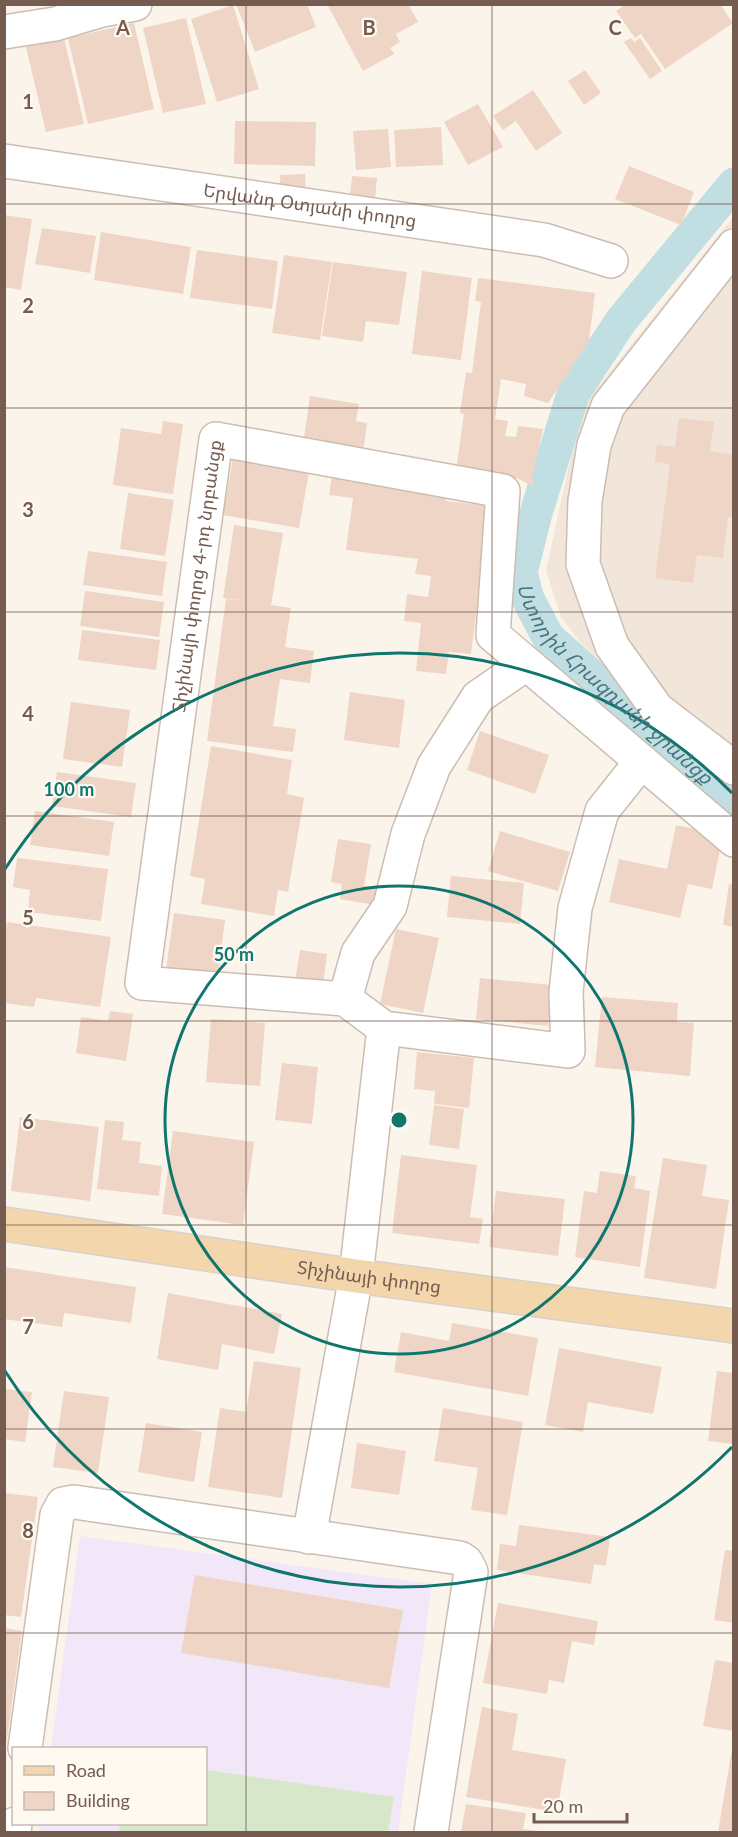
<svg xmlns="http://www.w3.org/2000/svg" width="738" height="1837" font-family="Lato,'Noto Sans Armenian',sans-serif">
<style>
.residential{fill:#f2e6da}
.education{fill:#f1e7f8}
.pitch{fill:#d7e8ca}
.lines{fill:none;stroke-linecap:round;stroke-linejoin:round}
.canal{stroke:#c1dfe3;stroke-width:33}
.building{fill:#eed5c5}
.minor-casing{stroke:#ccbdb2;stroke-width:36}
.major-casing{stroke:#d8d1ce;stroke-width:36}
.minor{stroke:#fff;stroke-width:33}
.major{stroke:#f3d6ab;stroke-width:33}
.grid{fill:none;stroke:#745c50;stroke-width:1.5;stroke-opacity:0.55}
.ring{fill:none;stroke:#0f766e;stroke-width:3}
.labels{text-anchor:middle;stroke-width:4.5;stroke-linejoin:round;paint-order:stroke}
.street-label{font-size:18px;fill:#745c50;stroke:#fef9f1}
.water-label{font-size:20px;font-style:italic;fill:#48767e;stroke:#fef9f1}
.grid-label{font-size:20px;text-anchor:middle;font-weight:bold;fill:#745c50;stroke:#fef9f1;stroke-width:4.5;stroke-linejoin:round;paint-order:stroke}
.centre{fill:#0f766e;stroke:#fef9f1;stroke-width:3}
.ring-label{font-size:18px;text-anchor:middle;font-weight:bold;fill:#0f766e;stroke:#fef9f1;stroke-width:4.5;stroke-linejoin:round;paint-order:stroke}
</style>
<rect width="100%" height="100%" fill="#fbf4eb"/>
<path class="residential" d="M733 217V777L613 673 579 641 561 617 546 570 582 407Z"/>
<path class="education" d="M80 1536 432 1584 398 1832H39L40 1824H206V1748H51Z"/>
<path class="pitch" d="M206 1770 394 1797 388 1832H119L120 1824H206Z"/>
<g class="lines">
<path class="canal" id="s1" d="M734 184 621 321 573 394 536 513 521 573 528 599 548 637 734 802"/>
</g>
<g class="building">
<path d="M236 4H307L316 27 255 52Z"/>
<path d="M327 4H408L418 22 396 34 400 42 390 48 394 54 363 71Z"/>
<path d="M626 4H720L733 23 665 69 641 34 635 38 616 11Z"/>
<path d="M233 5 259 89 217 102 191 19Z"/>
<path d="M186 18 206 104 163 113 143 28Z"/>
<path d="M134 23 154 109 88 124 68 38Z"/>
<path d="M64 38 84 124 46 132 26 47Z"/>
<path d="M631 38 634 42 640 38 662 71 650 79 624 42Z"/>
<path d="M585 70 601 93 584 105 568 81Z"/>
<path d="M533 90 562 133 536 151 516 121 503 130 493 116Z"/>
<path d="M478 104 503 147 468 165 444 122Z"/>
<path d="M235 121 316 122 315 166 234 164Z"/>
<path d="M441 127 443 165 396 167 394 130Z"/>
<path d="M388 129 391 167 356 170 353 131Z"/>
<path d="M629 166 694 192 681 225 615 199Z"/>
<path d="M305 174 306 197 281 198 280 175Z"/>
<path d="M352 176 377 178 375 200 350 198Z"/>
<path d="M4 215 32 219 21 290 4 287Z"/>
<path d="M42 228 96 236 90 273 35 264Z"/>
<path d="M101 232 191 247 183 294 94 280Z"/>
<path d="M197 250 278 261 272 309 190 298Z"/>
<path d="M284 255 332 262 320 340 272 333Z"/>
<path d="M333 262 407 272 399 325 366 321 363 342 322 336Z"/>
<path d="M422 271 472 278 461 360 412 354Z"/>
<path d="M478 278 595 293 589 341 548 403 524 396 526 384 501 379 495 419 508 421 505 436 516 437 518 426 543 429 532 479 534 487 517 478 456 471 464 414 460 413 466 372 472 373 481 302 475 301Z"/>
<path d="M310 396 359 404 356 421 367 423 363 452 303 444Z"/>
<path d="M679 418 714 422 710 451 734 455 732 499H734V517H728L723 558 697 555 693 583 655 578 670 464 655 462 657 445 675 447Z"/>
<path d="M163 421 183 424 173 494 113 485 121 428 161 434Z"/>
<path d="M233 458 309 472 299 528 223 515Z"/>
<path d="M332 476 442 491 446 501 490 506 471 654 449 652 446 674 416 671 421 623 404 621 407 594 428 597 431 576 415 574 418 559 346 550 353 498 329 495Z"/>
<path d="M128 493 174 500 165 556 120 549Z"/>
<path d="M234 525 283 533 271 605 291 608 285 647 314 651 310 683 280 679 273 726 296 729 293 752 207 741 226 599 247 601 223 598Z"/>
<path d="M88 551 167 562 162 596 83 585Z"/>
<path d="M85 591 164 602 159 637 80 626Z"/>
<path d="M82 630 160 640 156 670 78 660Z"/>
<path d="M350 692 405 700 399 748 344 740Z"/>
<path d="M71 702 130 710 122 767 63 759Z"/>
<path d="M480 731 549 755 535 794 467 770Z"/>
<path d="M211 746 292 760 287 794 304 798 288 892 278 890 274 916 201 904 205 879 190 876Z"/>
<path d="M57 772 136 783 131 817 52 806Z"/>
<path d="M35 811 114 822 109 856 30 845Z"/>
<path d="M676 825 723 835 712 889 688 884 680 918 609 902 619 859 667 869Z"/>
<path d="M500 831 570 852 558 891 488 871Z"/>
<path d="M338 839 371 844 364 886 378 888 375 905 340 899 342 884 331 882Z"/>
<path d="M17 858 108 869 101 921 28 912 30 890 13 887Z"/>
<path d="M451 876 524 883 520 924 447 917Z"/>
<path d="M729 884 734 885V927L723 925Z"/>
<path d="M174 913 225 920 218 976 166 970Z"/>
<path d="M7 922 111 937 100 1007 36 998 34 1007 4 1003V939Z"/>
<path d="M396 929 439 938 423 1013 380 1004Z"/>
<path d="M300 950 327 954 323 985 295 981Z"/>
<path d="M480 978 552 985 548 1026 476 1019Z"/>
<path d="M602 997 678 1003 677 1022 694 1023 690 1076 595 1067Z"/>
<path d="M110 1011 133 1014 126 1061 76 1053 81 1017 108 1021Z"/>
<path d="M211 1019 265 1023 260 1086 206 1082Z"/>
<path d="M417 1052 474 1058 469 1108 434 1104 435 1091 414 1089Z"/>
<path d="M282 1063 318 1067 312 1124 275 1120Z"/>
<path d="M434 1105 464 1109 459 1149 429 1145Z"/>
<path d="M20 1117 99 1127 90 1201 11 1191Z"/>
<path d="M105 1120 124 1122 122 1140 141 1142 139 1163 162 1166 159 1196 97 1189Z"/>
<path d="M173 1131 254 1142 243 1225 162 1214Z"/>
<path d="M401 1155 477 1165 470 1217 483 1219 479 1244 392 1233Z"/>
<path d="M663 1158 707 1165 702 1196 729 1200 716 1289 644 1278Z"/>
<path d="M600 1171 636 1176 634 1188 650 1191 640 1267 575 1257 584 1191 597 1193Z"/>
<path d="M496 1191 565 1199 558 1256 489 1247Z"/>
<path d="M4 1267 136 1287 131 1323 64 1313 62 1327 4 1319Z"/>
<path d="M168 1293 282 1314 274 1354 222 1344 218 1370 157 1359Z"/>
<path d="M452 1323 538 1338 528 1396 394 1372 401 1332 449 1341Z"/>
<path d="M559 1348 662 1367 653 1414 588 1402 583 1432 545 1425Z"/>
<path d="M254 1361 301 1368 282 1498 208 1487 220 1408 246 1412Z"/>
<path d="M717 1371 734 1373V1444L708 1441Z"/>
<path d="M4 1389 32 1392 25 1442 4 1439Z"/>
<path d="M64 1391 109 1397 98 1473 53 1467Z"/>
<path d="M443 1408 523 1422 507 1515 471 1510 478 1468 434 1461Z"/>
<path d="M146 1423 202 1432 194 1482 138 1472Z"/>
<path d="M357 1443 406 1451 399 1495 351 1488Z"/>
<path d="M4 1493 38 1497 21 1617 4 1615Z"/>
<path d="M519 1525 610 1537 606 1566 594 1564 591 1584 497 1570 500 1544 516 1546Z"/>
<path d="M725 1550 734 1551V1623L714 1620Z"/>
<path d="M195 1575 403 1610 389 1688 181 1653Z"/>
<path d="M498 1603 598 1621 594 1645 572 1641 564 1683 549 1680 547 1694 483 1683Z"/>
<path d="M4 1628 22 1631 6 1746H4Z"/>
<path d="M715 1660 734 1663V1731L703 1726Z"/>
<path d="M482 1707 518 1714 512 1750 566 1759 557 1812 466 1797Z"/>
<path d="M732 1749 734 1832H718Z"/>
<path d="M466 1804 526 1813 523 1829 539 1831V1832H461Z"/>
</g>
<g class="lines">
<defs>
<g id="minor">
<path d="M4 32 55 24 102 10 135 4"/>
<path id="s2" d="M4 161 544 240 611 261"/>
<path d="M734 246 608 406 594 445 585 501 583 564 612 646 657 709 734 768"/>
<path id="s3" d="M641 762 602 811 575 908 566 992 568 1051 384 1028 345 999 142 983 216 439 503 491 493 635 734 840"/>
<path d="M345 999 358 953 390 906 408 834 434 766 478 697 526 664"/>
<path d="M309 1537 356 1276 384 1028"/>
<path d="M25 1748 57 1515 63 1504 74 1502 460 1558 466 1562 471 1572 431 1832"/>
<path d="M14 1832 15 1824"/>
</g>
<g id="major">
<path id="s4" d="M4 1224 356 1276 734 1326"/>
</g>
</defs>
<use href="#minor" class="minor-casing"/>
<use href="#major" class="major-casing"/>
<use href="#minor" class="minor"/>
<use href="#major" class="major"/>
</g>
<path class="grid" d="M246 4V1832M492 4V1832M4 204H734M4 408H734M4 612H734M4 816H734M4 1021H734M4 1225H734M4 1429H734M4 1633H734"/>
<g class="ring">
<circle cx="399" cy="1120" r="234"/>
<path d="M732 1447A467 467 0 0 1 5 1371M5 869A467 467 0 0 1 732 793"/>
</g>
<g class="labels">
<g class="street-label">
<text dy="6" stroke="none"><textPath href="#s2" startOffset="309">Երվանդ Օտյանի փողոց</textPath></text>
<text dy="6" stroke="none"><textPath href="#s3" startOffset="1155">Տիչինայի փողոց 4-րդ նրբանցք</textPath></text>
<text dy="6" stroke="none"><textPath href="#s4" startOffset="369">Տիչինայի փողոց</textPath></text>
</g>
<g class="water-label">
<text dy="7" stroke="none"><textPath href="#s1" startOffset="600">Ստորին Հրազդանի ջրանցք</textPath></text>
</g>
</g>
<g class="grid-label">
<text x="123" y="35">A</text>
<text x="369" y="35">B</text>
<text x="615" y="35">C</text>
<text x="28" y="109">1</text>
<text x="28" y="313">2</text>
<text x="28" y="517">3</text>
<text x="28" y="721">4</text>
<text x="28" y="925">5</text>
<text x="28" y="1129">6</text>
<text x="28" y="1334">7</text>
<text x="28" y="1538">8</text>
</g>
<circle cx="399" cy="1120" r="9" class="centre"/>
<g class="ring-label">
<text x="69" y="796">100 m</text>
<text x="234" y="961">50 m</text>
</g>
<rect width="738" height="1837" fill="none" stroke="#745c50" stroke-width="12"/>
<rect x="12" y="1747" width="195" height="78" fill="#fef9f1" stroke="#c7bab1" stroke-width="1.5"/>
<rect x="24" y="1766" width="30" height="9" fill="#f3d6ab" stroke="#c7bab1" stroke-width="1.5"/>
<text x="66" y="1777" font-size="18" fill="#745c50">Road</text>
<rect x="24" y="1792" width="30" height="18" fill="#eed5c5" stroke="#c7bab1" stroke-width="1.5"/>
<text x="66" y="1807" font-size="18" fill="#745c50">Building</text>
<path d="M534 1813v9h93v-9" fill="none" stroke="#745c50" stroke-width="3"/>
<text x="543" y="1813" font-size="18" fill="#745c50" stroke="#fef9f1" stroke-width="4.5" paint-order="stroke">20 m</text>
</svg>
